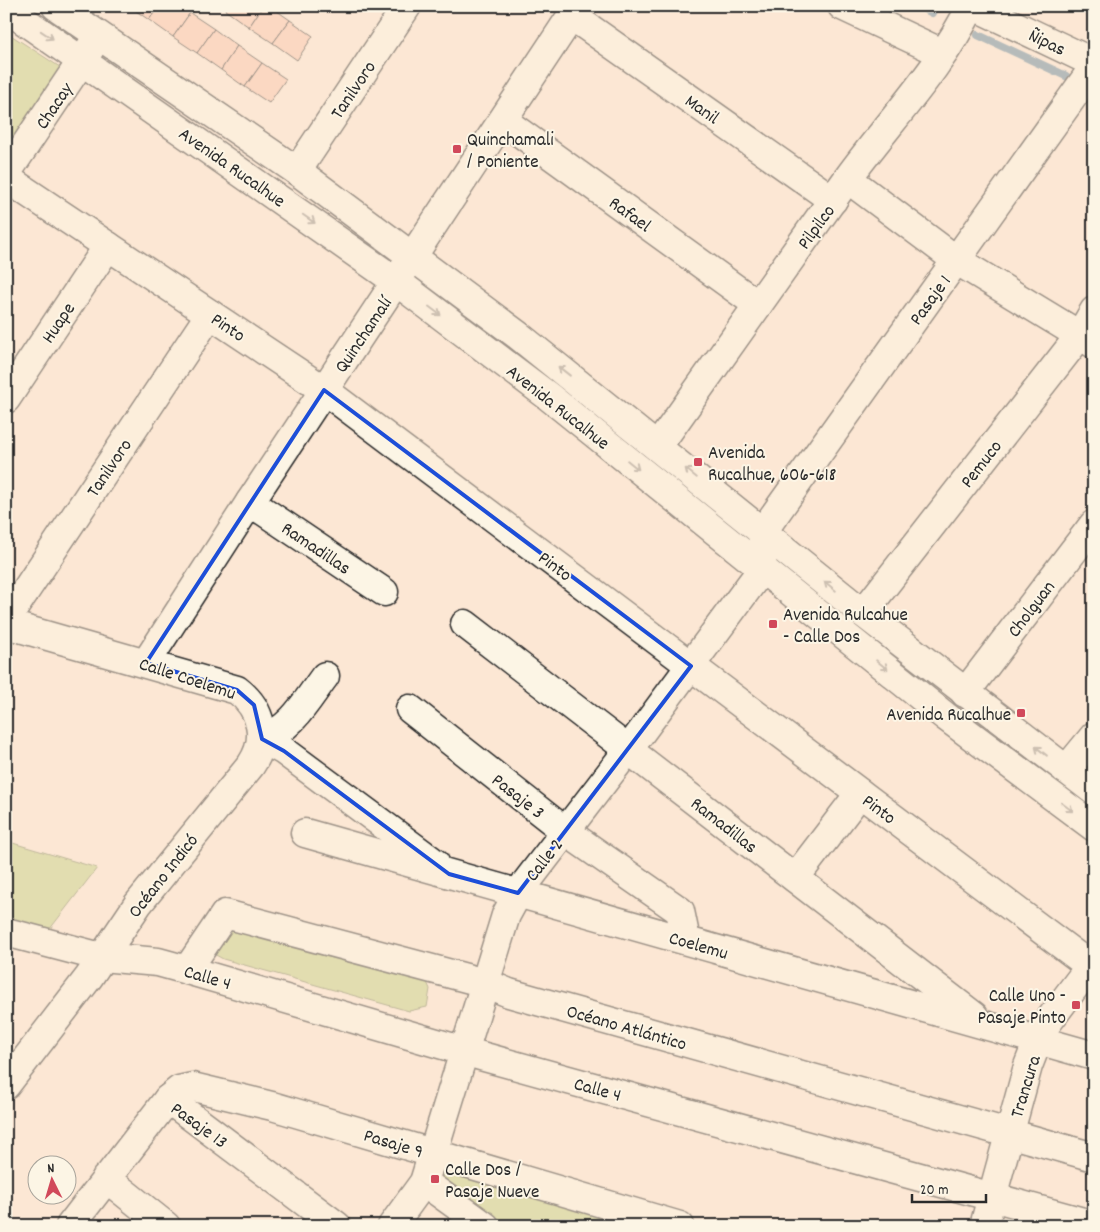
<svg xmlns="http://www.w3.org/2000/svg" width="1100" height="1232" font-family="Dekko,sans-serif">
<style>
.green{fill:#c4d185;stroke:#787e58}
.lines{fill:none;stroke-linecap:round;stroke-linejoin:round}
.stream{stroke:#63869c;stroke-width:8}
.building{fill:#fbc5ad;stroke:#2b2b2b}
.minor-casing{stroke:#2b2b2b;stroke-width:31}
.minor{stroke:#fcf5e5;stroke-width:28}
.oneway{stroke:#949088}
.marked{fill:none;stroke:#1d4ed8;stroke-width:4;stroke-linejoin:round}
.poi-dot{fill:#d1495b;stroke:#fcf5e5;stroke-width:2}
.labels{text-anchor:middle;stroke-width:4;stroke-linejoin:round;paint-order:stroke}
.street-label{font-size:19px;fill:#2b2b2b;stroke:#fcf5e5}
.poi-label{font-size:19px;fill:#2b2b2b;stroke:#fcf5e5;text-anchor:start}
</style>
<rect width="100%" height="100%" fill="#fce7d4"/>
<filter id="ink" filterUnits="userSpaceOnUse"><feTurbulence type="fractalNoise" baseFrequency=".02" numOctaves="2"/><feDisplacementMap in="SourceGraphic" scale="10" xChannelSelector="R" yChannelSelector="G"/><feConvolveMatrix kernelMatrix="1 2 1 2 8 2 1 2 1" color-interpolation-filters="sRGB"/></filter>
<g filter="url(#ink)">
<g class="green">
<path d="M6 32 66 71 6 160Z"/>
<path d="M6 841 97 868 46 934 6 922Z"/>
<path d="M231 929 426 980 430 989 427 1007 409 1011 223 959 214 954Z"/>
<path d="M432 1163 650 1226H497L436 1183Z"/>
</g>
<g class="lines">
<g class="stream">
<path d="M918 6 932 13"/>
<path d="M978 35 1066 76"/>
</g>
</g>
<g class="building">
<path d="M129 6H159L149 20Z"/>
<path d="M159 6H180L190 13 173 37 149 20Z"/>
<path d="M228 6H263L249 27 225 10Z"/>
<path d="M263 6H270L290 20 273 43 249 27Z"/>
<path d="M190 13 214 29 197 53 173 37Z"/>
<path d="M290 20 313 36 297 60 273 43Z"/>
<path d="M214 29 237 46 221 70 197 53Z"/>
<path d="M237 46 262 63 245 87 221 70Z"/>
<path d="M262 63 286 79 269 103 245 87Z"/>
</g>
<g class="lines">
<defs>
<g id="minor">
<path d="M56 6 297 171 519 336 863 613 1094 791"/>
<path d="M842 6 942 53"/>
<path d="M974 6 1094 63"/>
<path d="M6 8 397 282 548 396 945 716 1094 827"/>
<path d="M572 16 833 200"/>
<path d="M504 121 758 305"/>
<path d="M297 171 407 6"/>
<path d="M6 174 93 44"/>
<path d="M6 178 324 390 1094 969"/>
<path d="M848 179 956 260 1094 344"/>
<path d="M6 399 108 246"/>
<path d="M658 446C721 356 785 267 848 178 888 123 942 67 971 6"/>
<path d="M250 502 384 592"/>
<path d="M863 613 1080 335 1094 311"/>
<path d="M6 620 210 314"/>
<path d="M6 624 237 690C262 709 269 739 251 765L138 904 89 977 6 1085"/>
<path d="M465 624 974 1016"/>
<path d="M146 663 250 502 578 6"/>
<path d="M965 693 1094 524"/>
<path d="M410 709 565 831 680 911 686 940"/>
<path d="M262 739 284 751 435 863"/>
<path d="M262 739C291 730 307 700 325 676"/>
<path d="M1066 770 1094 736"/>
<path d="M305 833 1094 1056"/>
<path d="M795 878 860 793"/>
<path d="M6 932 101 957 158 962 187 970 481 1056 1094 1225"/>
<path d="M187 970 225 914 485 983 509 993 1094 1157"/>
<path d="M168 1099 337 1226"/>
<path d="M106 1178 166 1226"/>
<path d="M424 1182 485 1226"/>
<path d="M70 1226 168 1099 179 1090 193 1087 272 1106 680 1226"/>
<path d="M392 1226 424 1182 506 915 518 893 628 750 762 569 763 531 1094 67"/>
<path d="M984 1226 1028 1066 1042 1030 1094 961"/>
</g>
</defs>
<use href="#minor" class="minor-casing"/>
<use href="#minor" class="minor"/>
</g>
<defs><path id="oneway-shaft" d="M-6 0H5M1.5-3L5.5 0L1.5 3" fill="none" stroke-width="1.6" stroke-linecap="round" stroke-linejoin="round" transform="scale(1.25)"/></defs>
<g class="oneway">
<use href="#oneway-shaft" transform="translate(47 35) rotate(34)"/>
<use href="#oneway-shaft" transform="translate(309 219) rotate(35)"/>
<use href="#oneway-shaft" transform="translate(435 311) rotate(37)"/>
<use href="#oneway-shaft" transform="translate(564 371) rotate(-142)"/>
<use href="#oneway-shaft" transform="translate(633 465) rotate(39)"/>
<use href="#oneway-shaft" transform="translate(691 473) rotate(-141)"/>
<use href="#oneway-shaft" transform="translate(830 586) rotate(-141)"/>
<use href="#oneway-shaft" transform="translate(882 665) rotate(39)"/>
<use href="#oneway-shaft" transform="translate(1041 751) rotate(-142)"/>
<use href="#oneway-shaft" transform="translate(1067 807) rotate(37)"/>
</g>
</g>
<path d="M0 0H1100V1232H0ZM324 390 691 666 518 893 449 874 284 751 262 739 254 705 237 690 146 663Z" fill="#fce7d4" fill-opacity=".55" fill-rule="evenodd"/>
<path class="marked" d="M324 390 691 666 518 893 449 874 284 751 262 739 254 705 237 690 146 663Z"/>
<g class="poi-dot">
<rect x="452" y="144" width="10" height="10" rx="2.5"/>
<rect x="693" y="457" width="10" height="10" rx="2.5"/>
<rect x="768" y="619" width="10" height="10" rx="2.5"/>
<rect x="1016" y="708" width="10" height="10" rx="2.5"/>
<rect x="1071" y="1000" width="10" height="10" rx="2.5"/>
<rect x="430" y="1174" width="10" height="10" rx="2.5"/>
</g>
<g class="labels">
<g class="street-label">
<text transform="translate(1048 41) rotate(26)" y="7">Ñipas</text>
<text transform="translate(352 89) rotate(-56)" y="7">Tanilvoro</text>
<text transform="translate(53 105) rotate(-56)" y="7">Chacay</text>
<text transform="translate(703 108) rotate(35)" y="7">Manil</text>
<text transform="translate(233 166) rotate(35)" y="7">Avenida Rucalhue</text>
<text transform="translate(631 213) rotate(36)" y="7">Rafael</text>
<text transform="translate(815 226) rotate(-54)" y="7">Pilpilco</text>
<text transform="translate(929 299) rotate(-54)" y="7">Pasaje 1</text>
<text transform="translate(57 322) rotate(-56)" y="7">Huape</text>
<text transform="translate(229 326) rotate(34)" y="7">Pinto</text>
<text transform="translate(362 334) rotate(-56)" y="7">Quinchamalí</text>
<text transform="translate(559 406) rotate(38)" y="7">Avenida Rucalhue</text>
<text transform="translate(980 463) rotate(-52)" y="7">Pemuco</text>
<text transform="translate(108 467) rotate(-56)" y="7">Tanilvoro</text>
<text transform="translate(317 547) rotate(34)" y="7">Ramadillas</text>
<text transform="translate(556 565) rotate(37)" y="7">Pinto</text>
<text transform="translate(1030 608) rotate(-53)" y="7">Cholguan</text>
<text transform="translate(188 677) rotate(18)" y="7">Calle Coelemu</text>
<text transform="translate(519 795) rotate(38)" y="7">Pasaje 3</text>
<text transform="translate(880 808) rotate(37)" y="7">Pinto</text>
<text transform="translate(725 824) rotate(38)" y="7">Ramadillas</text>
<text transform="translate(543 859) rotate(-52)" y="7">Calle 2</text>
<text transform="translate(162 875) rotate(-52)" y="7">Océano Indicó</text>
<text transform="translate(699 944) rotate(16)" y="7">Coelemu</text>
<text transform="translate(208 976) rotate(16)" y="7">Calle 4</text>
<text transform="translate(627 1026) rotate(16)" y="7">Océano Atlántico</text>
<text transform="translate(1024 1086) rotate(-73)" y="7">Trancura</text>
<text transform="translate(598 1088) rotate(15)" y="7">Calle 4</text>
<text transform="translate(200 1124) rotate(36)" y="7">Pasaje 13</text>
<text transform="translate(394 1142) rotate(17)" y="7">Pasaje 9</text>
</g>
<g class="poi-label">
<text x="467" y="145">Quinchamali<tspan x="467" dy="22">/ Poniente</tspan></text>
<text x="708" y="458">Avenida<tspan x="708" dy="22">Rucalhue, 606-618</tspan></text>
<text x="783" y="620">Avenida Rulcahue<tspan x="783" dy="22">- Calle Dos</tspan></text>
<text x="1011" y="720" text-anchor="end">Avenida Rucalhue</text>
<text x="1066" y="1001" text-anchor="end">Calle Uno -<tspan x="1066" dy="22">Pasaje Pinto</tspan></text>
<text x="445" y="1175">Calle Dos /<tspan x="445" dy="22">Pasaje Nueve</tspan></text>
</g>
</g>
<rect width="1100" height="1232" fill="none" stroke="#fcf5e5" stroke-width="25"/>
<rect x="12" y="12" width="1075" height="1207" fill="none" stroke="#2b2b2b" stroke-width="2" filter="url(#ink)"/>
<g transform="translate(52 1180) rotate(355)"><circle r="24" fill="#fcf5e5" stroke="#a8a49b"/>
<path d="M0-4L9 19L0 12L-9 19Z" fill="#d1495b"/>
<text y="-8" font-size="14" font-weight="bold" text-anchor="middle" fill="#2b2b2b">N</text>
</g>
<path d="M912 1194v8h74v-8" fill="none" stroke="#2b2b2b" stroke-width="2.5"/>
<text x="920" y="1194" font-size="15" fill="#2b2b2b" stroke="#fcf5e5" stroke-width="4" paint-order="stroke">20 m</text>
</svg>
